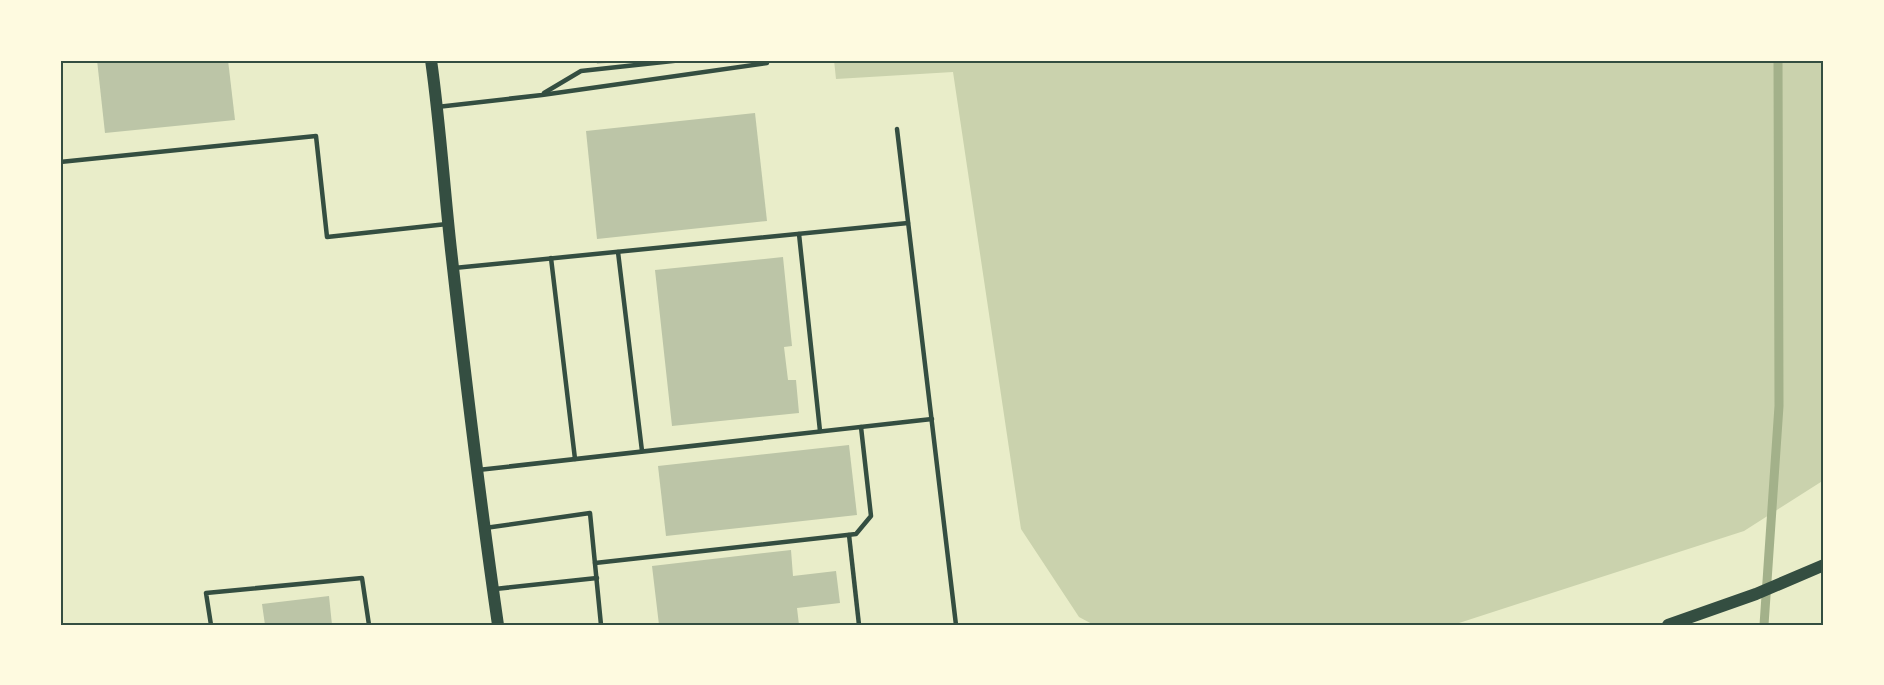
<svg xmlns="http://www.w3.org/2000/svg" width="1884" height="685" font-family="'Noto Sans',sans-serif">
<style>
.green{fill:#cad2ad}
.lines{fill:none;stroke-linecap:round;stroke-linejoin:round}
.stream{stroke:#a3b18a;stroke-width:9}
.building{fill:#bcc5a7}
.service{stroke:#344e41;stroke-width:4.5}
.secondary{stroke:#344e41;stroke-width:12}
.neatline{fill:none;stroke:#344e41;stroke-width:2}
</style>
<rect width="100%" height="100%" fill="#e9edc9"/>
<path class="green" d="M834 60H1824V480L1744 531 1459 623 1094 625 1079 617 1021 529 953 72 836 79Z"/>
<g class="lines">
<path class="stream" d="M1764 625 1779 406 1778 60"/>
</g>
<g class="building">
<path d="M97 60H228L235 120 105 133Z"/>
<path d="M596 60H616V62L597 64Z"/>
<path d="M755 113 767 221 597 239 586 131Z"/>
<path d="M783 257 792 346 784 347 788 380H796L799 413 672 426 655 270Z"/>
<path d="M849 445 857 515 666 536 658 466Z"/>
<path d="M791 550 793 576 836 571 840 603 797 608 799 625H659L652 566Z"/>
<path d="M329 596 332 625H265L262 604Z"/>
</g>
<g class="lines">
<g class="service">
<path d="M544 93 581 71 682 60"/>
<path d="M437 107 542 95 767 63V60"/>
<path d="M897 129 956 625"/>
<path d="M60 162 316 136 327 237 447 224"/>
<path d="M799 234 820 431"/>
<path d="M618 252 642 451"/>
<path d="M551 258 575 459"/>
<path d="M454 268 908 223"/>
<path d="M478 470 932 419"/>
<path d="M485 528 590 513 601 625"/>
<path d="M849 535 859 625"/>
<path d="M595 563 856 534 871 516 861 427"/>
<path d="M495 589 597 578"/>
<path d="M211 625 206 593 362 578 369 625"/>
</g>
<g class="secondary">
<path d="M431 60C440 123 444 187 451 250 465 375 480 500 498 625"/>
<path d="M1668 625 1756 594 1824 565"/>
</g>
</g>
<rect width="1884" height="685" fill="none" stroke="#fefae0" stroke-width="123"/>
<rect x="62" y="62" width="1760" height="562" class="neatline"/>
</svg>
